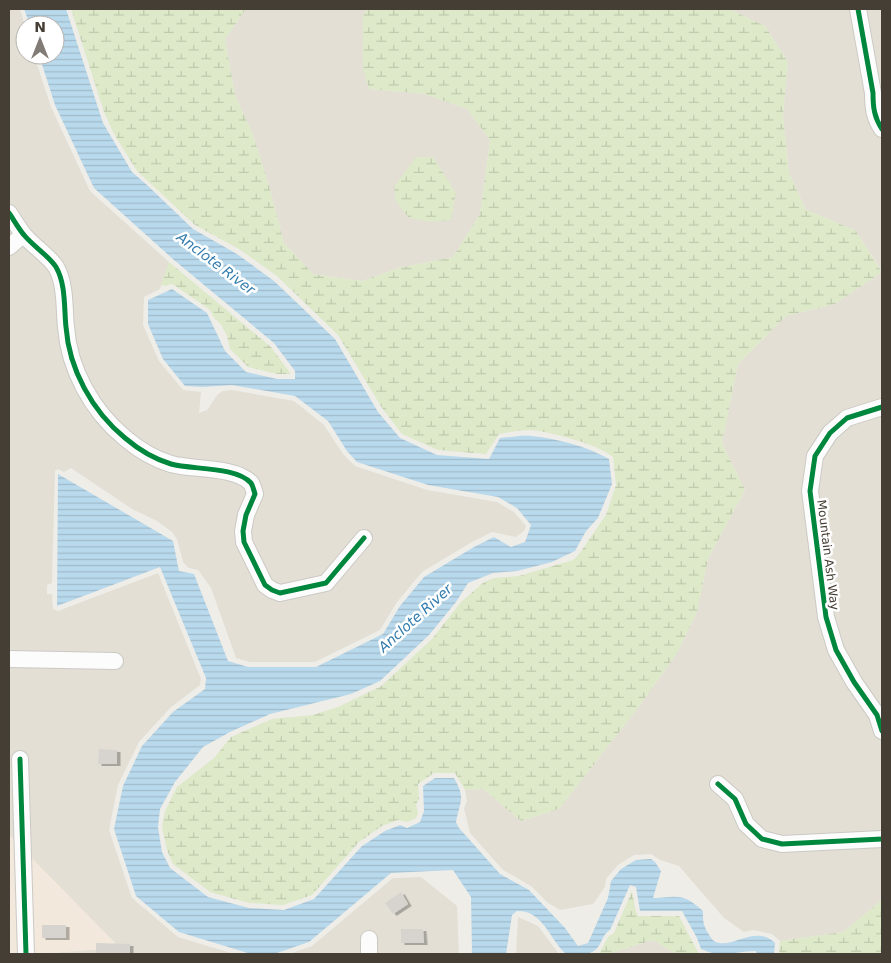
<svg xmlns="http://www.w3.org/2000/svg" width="891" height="963" font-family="'DejaVu Sans',sans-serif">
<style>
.residential{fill:#e3dfd5}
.commercial{fill:#f2e8db}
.wetland{fill:url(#wetland-marsh)}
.water{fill:url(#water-rules)}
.building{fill:#d7d4cf;filter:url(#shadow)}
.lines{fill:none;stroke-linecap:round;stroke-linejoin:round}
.minor-casing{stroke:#cbc9c4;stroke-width:18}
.minor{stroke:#fdfcfc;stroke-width:16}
.cycleway-casing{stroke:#fff;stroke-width:8}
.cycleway{stroke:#00873e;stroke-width:5}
.labels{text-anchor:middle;stroke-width:5;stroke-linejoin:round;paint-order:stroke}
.street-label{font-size:12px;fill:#453e35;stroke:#fff}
.water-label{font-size:14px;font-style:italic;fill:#317cae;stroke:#fff}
</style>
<defs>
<pattern id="wetland-marsh" width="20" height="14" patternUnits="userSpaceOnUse" patternTransform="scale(1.25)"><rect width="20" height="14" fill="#dde9c9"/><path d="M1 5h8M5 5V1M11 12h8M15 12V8" fill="none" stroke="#bfc9ad"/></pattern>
<pattern id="water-rules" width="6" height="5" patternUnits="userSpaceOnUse" patternTransform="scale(1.25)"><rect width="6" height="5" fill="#b9d9ec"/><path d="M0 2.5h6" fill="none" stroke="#a0bbcb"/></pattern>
<filter id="shadow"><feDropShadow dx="3.5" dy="2" stdDeviation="0" flood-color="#0004"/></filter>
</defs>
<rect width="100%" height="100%" fill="#efede8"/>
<g class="residential">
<path d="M9 9H20L25 26V55H34L51 107 90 191 169 262 160 289 144 297 143 325 159 361 183 390 201 392 199 413 207 410 218 394 223 391 232 390 294 401 324 425 343 454 355 466 427 490 497 502 514 512 526 526 524 531 516 537 492 532 472 542 422 572 397 602 380 630 315 662H249L236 658 211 588 198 570 189 568 183 562 177 539 172 532 157 521 132 509 71 468 64 472 58 469 55 471 52 583 47 585V594H52L53 609 58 611 158 573 201 679 200 685 170 708 139 742 118 785 109 830 132 898 178 937 234 954H38L119 947 9 835Z"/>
<path d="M246 9H367L363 16 369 89 424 94 467 109 490 140 480 214 453 257 399 268 362 281 313 274 284 243 269 186 253 135 235 95 225 39Z"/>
<path d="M729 9H882V271L855 230 806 210 789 173 783 115 788 62 765 26Z"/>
<path d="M882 272V900L843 932 780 941 772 934 753 930 744 932 724 918 679 866 660 860 651 854 634 855 618 865 606 879 605 887 593 904 560 910 548 903 531 886 503 870 470 833 464 808 467 801 465 790 483 789 521 821 559 809 634 713 676 655 697 612 708 559 745 490 722 443 738 364 786 316 835 304Z"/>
<path d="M421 877 457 906 459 954H289L312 946 393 878Z"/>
<path d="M518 917 538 926 559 954H516Z"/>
<path d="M653 940 676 954H607Z"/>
</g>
<path class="commercial" d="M9 835 120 948 38 954H9Z"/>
<g class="wetland">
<path d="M71 9H246L225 39 235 95 253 135 269 186 284 243 313 274 362 281 399 268 453 257 480 214 490 140 467 109 424 94 369 89 363 68V15L367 9H729L765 26 788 62 783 115 789 173 806 210 855 230 882 272 835 304 786 316 738 364 722 443 745 490 708 559 697 612 676 655 634 713 559 809 521 821 483 789 465 790 455 773H434L418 784 419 798 416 805 418 813 416 818 407 822 398 820 382 826 359 842 312 895 283 905 249 903 210 892 173 864 167 850 162 827 165 811 177 787 214 758 231 737 272 719 313 715 338 707 381 686 432 639 461 602 484 582 494 578 519 576 573 560 579 554 606 515 616 485 613 457C600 445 548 431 530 430 520 430 509 432 499 434L486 454 438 450 402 434 382 408 338 335 277 276 239 249 195 225 137 171 114 134 104 112Z"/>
<path d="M416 157H433L456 193 451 220 431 222 409 218 396 201 394 187Z"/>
<path d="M169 262 271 347 291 374H277L248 367 230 349 227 336 221 324 215 319 209 309 174 285 171 284 166 286 161 285Z"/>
<path d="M632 891 636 912 638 916H679L699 954H676L653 940 607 954H599L608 937 614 933Z"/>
<path d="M882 900V953L881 954H779L780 941 843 932Z"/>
</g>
<path class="water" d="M24 9H66L103 123 132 172 147 185 193 229 237 254 274 281 335 339 378 412 400 438 437 455 489 459 500 438C511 437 522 435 532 436 558 439 586 446 609 459L612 484 598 518 586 531 575 551 552 562 517 571 493 573 468 583 456 602 429 635 380 681 351 694 270 714 230 732 203 747 175 782 160 809 158 827 162 852 170 868 208 897 249 908 284 910 314 899 362 846 385 831 400 825 407 828 420 822 424 811 423 786 435 778H454C466 799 460 800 456 822L459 828 500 874 529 890 565 928 578 946 588 943 608 898 611 881 621 869 636 860 651 859 655 862 661 871 653 898C679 897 682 892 703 911 703 921 703 925 708 933 711 938 713 942 719 943 735 946 757 925 775 943L774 954H757L756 951C734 951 723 959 701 949L697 938 682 911H640L636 887 630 885 610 930C604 934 603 938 600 944 593 957 580 954 566 954 550 940 543 910 517 911L512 915 506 954H472L471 897 453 870 391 873 309 942 274 954H251L179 932 136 896 114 829 123 786 142 746 173 712 205 689 206 678 160 567 57 606 58 474 173 541 179 571 194 574 228 661 248 667H316L383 634 400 606 424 577 474 547 494 537 511 547 525 542 531 525 517 508 498 497 428 485 357 462 347 451 328 421 295 396 232 385 203 387 185 386 163 359 148 324V300L172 289 207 313 225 351 246 372 277 379H295V371L274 343 174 260 94 188 55 105 39 55H55V25H30Z"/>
<g class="building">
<path d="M99 749 117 750V764H98Z"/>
<path d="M401 892 408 904 393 914 385 903Z"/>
<rect x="42" y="925" width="24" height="13"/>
<path d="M401 929H423L424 943H401Z"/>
<path d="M96 943 130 944V954H96Z"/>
</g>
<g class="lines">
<defs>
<g id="minor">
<path d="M858 9 873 93C873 107 874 117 882 129"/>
<path d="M9 213C14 220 18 228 24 235 33 246 49 256 56 267 66 284 64 309 66 327 69 369 92 411 125 438 138 449 154 459 171 464 191 470 235 466 251 483 253 486 254 491 255 494L246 515 243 531 244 542 265 585 272 590 280 593 326 583 364 538"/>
<path d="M9 247 23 235"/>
<path d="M882 407 847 418 830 433 815 456 810 491 826 617 836 650 854 682 877 715 882 731"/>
<path d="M9 659 115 661"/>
<path d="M20 759 26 954"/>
<path d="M718 784 735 799 746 824 762 839 782 844 882 839"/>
<path d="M369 954V939"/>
</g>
</defs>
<use href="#minor" class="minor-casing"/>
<use href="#minor" class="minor"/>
<defs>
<g id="cycleway">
<path d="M858 9 873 93C873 107 874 117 882 129"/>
<path d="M9 213C14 220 18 228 24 235 33 246 49 256 56 267 66 284 64 309 66 327 69 369 92 411 125 438 138 449 154 459 171 464 191 470 235 466 251 483 253 486 254 491 255 494L246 515 243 531 244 542 265 585 272 590 280 593 326 583 364 538"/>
<path d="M882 407 847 418 830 433 815 456 810 491 826 617 836 650 854 682 877 715 882 731"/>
<path d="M20 759 26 954"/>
<path d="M718 784 735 799 746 824 762 839 782 844 882 839"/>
</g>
</defs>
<use href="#cycleway" class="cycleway-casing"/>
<use href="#cycleway" class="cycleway"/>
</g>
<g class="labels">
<g class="street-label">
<text transform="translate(828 555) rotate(83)" y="4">Mountain Ash Way</text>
</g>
<g class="water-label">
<text transform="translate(216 263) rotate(37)" y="5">Anclote River</text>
<text transform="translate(415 618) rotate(-42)" y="5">Anclote River</text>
</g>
</g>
<rect width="891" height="963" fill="none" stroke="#453e35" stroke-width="20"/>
<g transform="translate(40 40)"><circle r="24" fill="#ffffff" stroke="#b5b2ae"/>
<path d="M0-4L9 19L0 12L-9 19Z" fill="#807b74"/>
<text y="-8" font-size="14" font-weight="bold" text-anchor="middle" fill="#453e35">N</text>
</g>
</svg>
